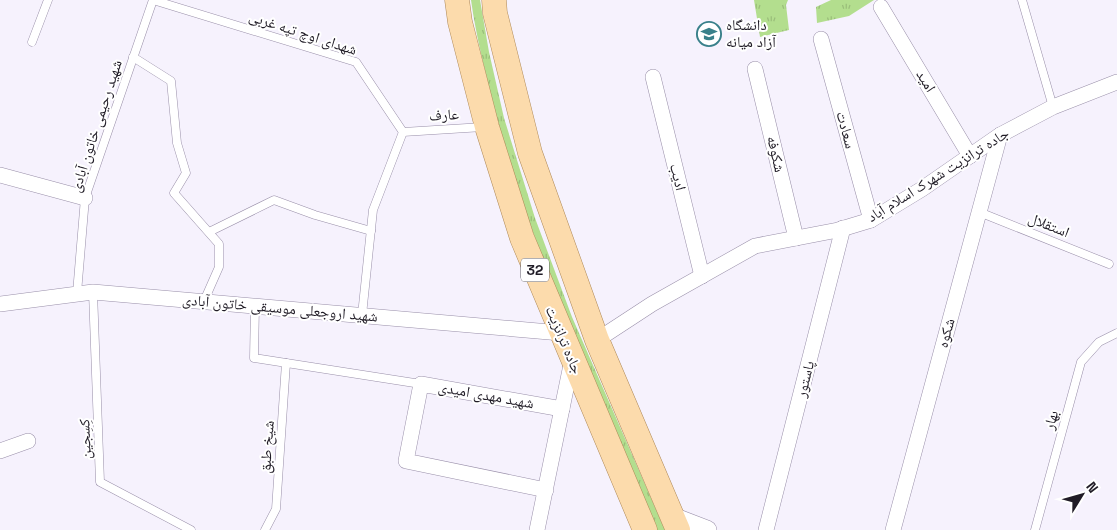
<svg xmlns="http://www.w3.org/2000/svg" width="1117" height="530" font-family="'Space Grotesk','Noto Naskh Arabic',sans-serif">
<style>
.grass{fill:url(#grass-tufts)}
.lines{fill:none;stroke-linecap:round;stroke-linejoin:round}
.service-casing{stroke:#998fa9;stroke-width:9}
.minor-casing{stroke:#998fa9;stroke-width:16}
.tertiary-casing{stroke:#998fa9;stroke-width:20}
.primary-casing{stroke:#ae8959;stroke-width:25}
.service{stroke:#fff;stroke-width:8}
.minor{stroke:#fff;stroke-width:15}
.tertiary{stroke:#fff;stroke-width:19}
.primary{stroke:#fcdbac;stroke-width:24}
.labels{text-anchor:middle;stroke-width:4;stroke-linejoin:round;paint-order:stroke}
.shield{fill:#fff;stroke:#636067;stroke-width:1}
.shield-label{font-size:14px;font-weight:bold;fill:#201c26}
.poi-label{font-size:15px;fill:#201c26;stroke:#fff;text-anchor:start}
.street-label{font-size:15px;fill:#201c26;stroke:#fff}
</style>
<defs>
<pattern id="grass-tufts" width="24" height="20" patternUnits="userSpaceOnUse" patternTransform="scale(1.25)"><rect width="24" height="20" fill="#b3de8e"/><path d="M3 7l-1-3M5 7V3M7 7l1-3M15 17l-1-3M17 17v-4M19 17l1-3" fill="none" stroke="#9abe7a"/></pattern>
</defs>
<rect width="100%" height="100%" fill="#f6f2fd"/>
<g class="grass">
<path d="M471 0H480L489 52 504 118 535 218 572 317 665 530H655C596 391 532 253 494 107 485 71 476 36 471 0Z"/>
<path d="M754 0H788L786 5 789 30 760 37Z"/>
<path d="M831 0H874L849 16 817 23 816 7Z"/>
</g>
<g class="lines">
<defs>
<g id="service">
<path d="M153 0 356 62 403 132 373 210 362 315"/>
<path d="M1022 0 1053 107"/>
<path d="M32 42 48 0"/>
<path d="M133 57 171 81 177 143 186 173 174 193 219 244V267L204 301"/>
<path d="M403 132 483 127"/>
<path d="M979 212 1109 264"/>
<path d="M209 232 274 200 315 215 371 231"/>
<path d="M93 292 100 482 191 530"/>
<path d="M77 293 85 198 153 0"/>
<path d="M255 305 254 358 421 384"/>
<path d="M265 530 276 509 286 363"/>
<path d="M1035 530 1081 362 1099 342 1117 333"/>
</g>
<g id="minor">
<path d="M881 7 970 156"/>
<path d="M821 39 871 220"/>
<path d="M755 69 796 238"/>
<path d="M653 77 702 276"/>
<path d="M0 175 85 198"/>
<path d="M0 304 93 292 561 333"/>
<path d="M597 340 652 304 755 246 838 230 871 220 922 189 1000 135 1053 107 1117 82"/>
<path d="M0 451 28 441"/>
<path d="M546 490 406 461 421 384 562 409"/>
<path d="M537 530 572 360"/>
<path d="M766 530 843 228"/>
<path d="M893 530 1000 135"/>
</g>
<path id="tertiary" d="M673 517 707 530"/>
<g id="primary">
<path d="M457 0 460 22 487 127 522 238 645 530"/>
<path d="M494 0 495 13 530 153 597 340 678 530"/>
</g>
</defs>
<use href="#service" class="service-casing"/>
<use href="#minor" class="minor-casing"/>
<use href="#tertiary" class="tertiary-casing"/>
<use href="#primary" class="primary-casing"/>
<use href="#service" class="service"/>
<use href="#minor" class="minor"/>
<use href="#tertiary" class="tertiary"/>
<use href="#primary" class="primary"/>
</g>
<defs>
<symbol id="university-ring" viewBox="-11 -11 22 22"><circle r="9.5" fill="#fff" stroke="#39808a" stroke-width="1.5"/><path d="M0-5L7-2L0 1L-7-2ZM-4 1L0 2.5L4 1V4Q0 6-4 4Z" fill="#39808a"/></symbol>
</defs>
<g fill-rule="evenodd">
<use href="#university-ring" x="695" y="20" width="28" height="28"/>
</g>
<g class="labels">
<rect class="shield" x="521" y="258.5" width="28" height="23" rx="4"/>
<g class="shield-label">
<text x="535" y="275">32</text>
</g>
<g class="poi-label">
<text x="726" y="30">دانشگاه<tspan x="726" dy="17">آزاد میانه</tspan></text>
</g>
<g class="street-label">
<text transform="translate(303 33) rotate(18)" y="5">شهدای اوچ تپه غربی</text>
<text transform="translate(926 81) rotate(59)" y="5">امید</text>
<text transform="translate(444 115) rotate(-3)" y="5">عارف</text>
<text transform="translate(96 126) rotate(-72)" y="5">شهید رحیمی خاتون آبادی</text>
<text transform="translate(846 130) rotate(75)" y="5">سعادت</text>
<text transform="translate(776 154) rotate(77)" y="5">شکوفه</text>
<text transform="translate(938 175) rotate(-32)" y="5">جاده ترانزیت شهرک اسلام آباد</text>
<text transform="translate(678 177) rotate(76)" y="5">ادیب</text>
<text transform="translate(1049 225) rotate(22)" y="5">استقلال</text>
<text transform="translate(280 308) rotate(5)" y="5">شهید اروجعلی موسیقی خاتون آبادی</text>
<text transform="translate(946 333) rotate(-75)" y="5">شکوه</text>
<text transform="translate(564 340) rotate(67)" y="5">جاده ترانزیت</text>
<text transform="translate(805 379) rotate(-76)" y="5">پاستور</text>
<text transform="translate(486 395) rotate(10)" y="5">شهید مهدی امیدی</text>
<text transform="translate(1051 420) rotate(-75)" y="5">بهار</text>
<text transform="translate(85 439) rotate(-92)" y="5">کِسِجین</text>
<text transform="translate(267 447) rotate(-86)" y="5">شیخ طبق</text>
</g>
</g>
<g transform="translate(1082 495) rotate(53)" stroke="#ffffff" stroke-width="4" paint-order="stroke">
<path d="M0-4L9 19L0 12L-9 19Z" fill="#201c26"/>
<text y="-8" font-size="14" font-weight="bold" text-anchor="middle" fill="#201c26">N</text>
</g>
</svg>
